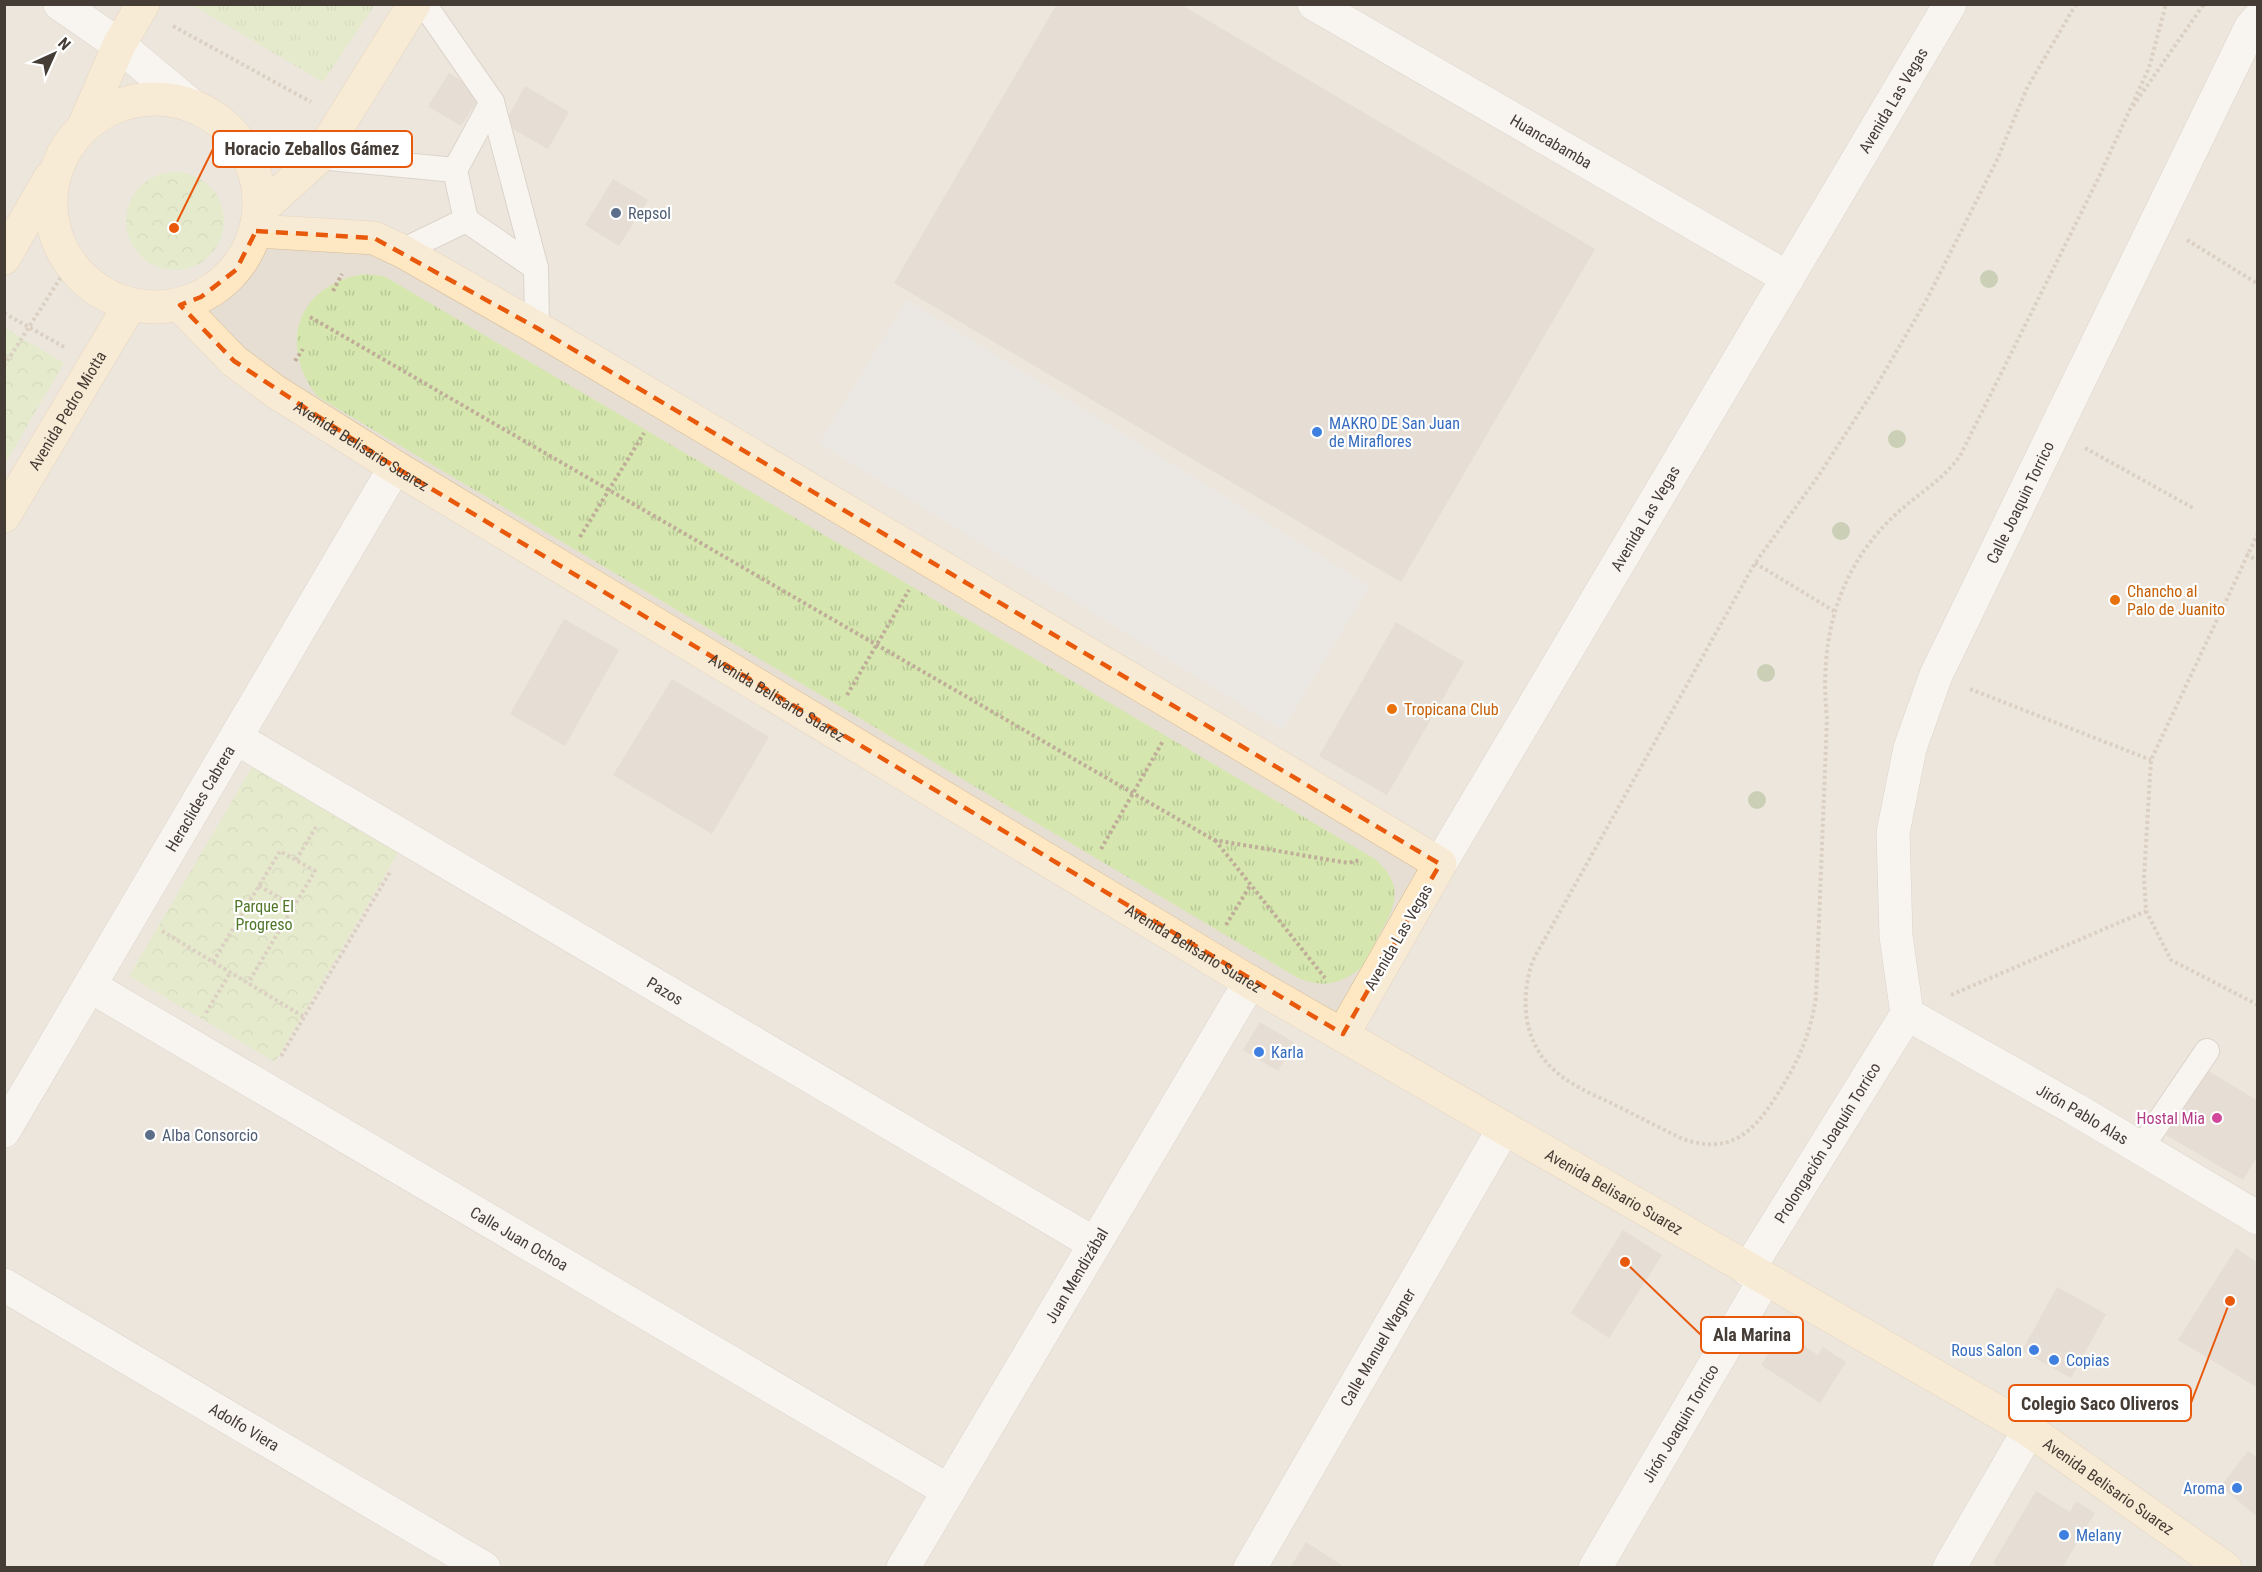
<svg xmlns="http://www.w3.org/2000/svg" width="2262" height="1572" font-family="'Roboto Condensed',sans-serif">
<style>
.residential{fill:#e6ded3}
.grass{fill:url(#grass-tufts)}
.park{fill:url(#park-crowns)}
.parking{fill:#e3e0dd}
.building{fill:#d7cabe}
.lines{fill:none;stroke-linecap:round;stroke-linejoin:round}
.lane-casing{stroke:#c1b6ab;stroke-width:26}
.street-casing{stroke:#c1b6ab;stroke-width:34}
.secondary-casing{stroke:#d3ba95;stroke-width:34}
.path{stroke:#c0ad99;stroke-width:4;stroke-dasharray:3 3;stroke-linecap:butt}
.lane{stroke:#fff;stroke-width:24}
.street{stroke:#fff;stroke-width:33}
.secondary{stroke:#fee8c3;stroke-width:33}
.tree{fill:#99ac7d}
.marked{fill:none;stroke:#e8590c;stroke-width:4.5;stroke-dasharray:12 8;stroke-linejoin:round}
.service-dot{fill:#5c6f8a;stroke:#fff;stroke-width:2}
.shop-dot{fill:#3f7fe0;stroke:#fff;stroke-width:2}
.food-dot{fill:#e8710a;stroke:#fff;stroke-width:2}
.hotel-dot{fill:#d1479c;stroke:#fff;stroke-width:2}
.labels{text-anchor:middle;stroke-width:4.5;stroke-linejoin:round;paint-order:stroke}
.street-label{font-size:16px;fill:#453c35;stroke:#fff}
.service-label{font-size:16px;fill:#4e5e75;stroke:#fff;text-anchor:start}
.shop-label{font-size:16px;fill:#366cbe;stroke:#fff;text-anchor:start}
.food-label{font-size:16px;fill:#c56008;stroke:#fff;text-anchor:start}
.park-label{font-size:16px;fill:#507628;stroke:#fff}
.hotel-label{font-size:16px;fill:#b23c85;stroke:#fff;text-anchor:end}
.leader{fill:none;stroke:#e8590c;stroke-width:2}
.callout-dot{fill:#e8590c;stroke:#fff;stroke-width:2}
.callout{fill:#fff;stroke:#e8590c;stroke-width:2}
.callout-label{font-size:18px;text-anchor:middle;font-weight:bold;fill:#453c35}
</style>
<defs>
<pattern id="grass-tufts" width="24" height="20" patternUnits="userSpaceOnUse" patternTransform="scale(1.5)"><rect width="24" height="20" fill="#d5e7ae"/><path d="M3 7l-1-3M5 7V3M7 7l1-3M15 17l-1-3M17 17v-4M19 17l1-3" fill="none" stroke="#b8c796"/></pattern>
<pattern id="park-crowns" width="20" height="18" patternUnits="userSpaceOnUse" patternTransform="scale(1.5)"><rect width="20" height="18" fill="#d5e7ae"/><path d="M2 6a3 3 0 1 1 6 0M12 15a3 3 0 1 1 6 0" fill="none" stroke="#b8c796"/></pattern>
</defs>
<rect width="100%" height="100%" fill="#f2ede5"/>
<rect class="residential" x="5" y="5" width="2252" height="1562"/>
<g class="grass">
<path d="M192 5H375L323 82Z"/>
<path d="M364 274 384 276 1375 859C1406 887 1395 906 1378 937 1373 947 1368 957 1362 966 1360 970 1355 972 1351 975 1333 986 1318 986 1298 978L318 397C277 345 297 285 364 274Z"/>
</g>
<g class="park">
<circle cx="175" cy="221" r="49"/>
<path d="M5 328 64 363 5 464Z"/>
<path d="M252 767 398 853 275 1062 129 976Z"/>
</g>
<path class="parking" d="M907 300 1370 586 1282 730 819 443Z"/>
<g class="building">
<path d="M1057 4H1180L1595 249 1401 582 894 283Z"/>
<path d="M449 73 482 94 461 126 428 106Z"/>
<path d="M525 86 569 112 548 149 504 124Z"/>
<path d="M613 179 648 200 619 246 585 225Z"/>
<path d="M564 619 619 650 565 746 510 714Z"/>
<path d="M1396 622 1464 662 1387 795 1319 756Z"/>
<path d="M672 679 769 737 712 834 613 775Z"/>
<path d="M1260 1022 1295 1043 1278 1071 1243 1050Z"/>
<path d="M2205 1069 2258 1101V1155L2243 1180 2166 1135Z"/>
<path d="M1623 1230 1662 1255 1609 1338 1571 1313Z"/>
<path d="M2236 1248 2258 1263V1388L2178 1340Z"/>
<path d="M2057 1287 2106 1314 2071 1378 2022 1351Z"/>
<path d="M1782 1332 1818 1355 1823 1347 1846 1362 1820 1403 1761 1365Z"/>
<path d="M2248 1451 2258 1458V1518L2221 1486Z"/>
<path d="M2036 1491 2070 1512 2076 1501 2095 1513 2062 1568H2000L1993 1563Z"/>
<path d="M1306 1542 1346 1568H1290Z"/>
</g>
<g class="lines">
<defs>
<g id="lane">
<path d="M424 4 492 102 536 268 537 328"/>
<path d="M319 157 455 170 492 102"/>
<path d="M455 170 466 220"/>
<path d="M402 251 466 220 536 268"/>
<path d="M2141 1148 2207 1051"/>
</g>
<g id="street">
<path d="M60 4 119 45 192 106"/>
<path id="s1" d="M1314 4 1788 278"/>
<path id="s2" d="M236 738 1095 1244"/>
<path id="s3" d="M1440 864 1950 4"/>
<path id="s4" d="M90 986 949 1491"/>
<path id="s5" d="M1907 1014 1896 936 1893 833 1910 748 1936 675 2251 27 2258 19"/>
<path id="s6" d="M1907 1014 2075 1109 2258 1218"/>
<path id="s7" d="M4 1131 395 467"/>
<path id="s8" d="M1748 1270 1907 1014"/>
<path id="s9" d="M4 1285 484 1568"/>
<path id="s10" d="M903 1568 1250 982"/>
<path id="s11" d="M1250 1568 1504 1128"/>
<path id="s12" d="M1595 1568 1765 1279"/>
<path d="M1949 1568 2029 1430"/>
</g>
<g id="secondary">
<circle cx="155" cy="203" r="104"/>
<path d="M84 126 119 45 143 4"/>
<path d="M259 211 319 157 414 4"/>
<path d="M256 231 374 238 402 251 537 328 1286 771 1440 864 1343 1034"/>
<path d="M4 258 50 178"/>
<path id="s13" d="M180 305 234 361 276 392 395 467 1250 982 2029 1430 2225 1568"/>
<path id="s14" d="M4 516 130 305"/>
</g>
</defs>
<use href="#lane" class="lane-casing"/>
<use href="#street" class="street-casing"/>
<use href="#secondary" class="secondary-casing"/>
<g class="path">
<path d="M2076 4 2027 88 1997 160 1927 299 1874 390 1817 478 1755 563 1533 960C1519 1001 1523 1047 1561 1076 1577 1088 1596 1096 1613 1104 1637 1116 1660 1128 1683 1139 1730 1155 1753 1133 1777 1095 1798 1062 1810 1036 1816 997L1827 719C1819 642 1836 570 1895 515 1917 494 1944 480 1961 454L2098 179 2149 68 2166 4"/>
<path d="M173 26 311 102"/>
<path d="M2133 106 2204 4"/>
<path d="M2187 240 2258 284"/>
<path d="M333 291 342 274"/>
<path d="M4 313 64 347"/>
<path d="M310 317 1214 840 1348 863 1360 860"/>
<path d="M295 361 303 349"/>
<path d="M4 366 70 263"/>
<path d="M2085 448 2195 509"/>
<path d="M2258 533 2151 760 2144 877 2146 911 2171 960 2258 1005"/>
<path d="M580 537 644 433"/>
<path d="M2246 554 2258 561"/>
<path d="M1755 563 1834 611"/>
<path d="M1970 689 2151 760"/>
<path d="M847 695 909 590"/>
<path d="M1215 840 1325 978"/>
<path d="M1101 849 1163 741"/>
<path d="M296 860 316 827"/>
<path d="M259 886 294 906"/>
<path d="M1226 925 1251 884"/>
<path d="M162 931 304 1017"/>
<path d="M213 962 280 851 315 871 248 983"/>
<path d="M1951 995 2146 911"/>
<path d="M206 1013 230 973"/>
<path d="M281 1056 390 872"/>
</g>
<use href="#lane" class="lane"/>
<use href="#street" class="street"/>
<use href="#secondary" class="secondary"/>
</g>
<g class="tree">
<circle cx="1989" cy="279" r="9"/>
<circle cx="1897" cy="439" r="9"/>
<circle cx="1841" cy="531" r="9"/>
<circle cx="1766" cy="673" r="9"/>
<circle cx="1757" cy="800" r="9"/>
</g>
<path d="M0 0H2262V1572H0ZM256 231 374 238 537 328 1440 864 1343 1034 395 467 234 361 180 305 201 297 236 270Z" fill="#f2ede5" fill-opacity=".55" fill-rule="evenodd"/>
<path class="marked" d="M256 231 374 238 537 328 1440 864 1343 1034 395 467 234 361 180 305 201 297 236 270Z"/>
<g class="service-dot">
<circle cx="616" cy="213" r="6"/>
<circle cx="150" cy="1135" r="6"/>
</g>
<g class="shop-dot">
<circle cx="1317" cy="432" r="6"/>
<circle cx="1259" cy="1052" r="6"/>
<circle cx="2034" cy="1350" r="6"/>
<circle cx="2054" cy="1360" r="6"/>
<circle cx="2237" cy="1488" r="6"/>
<circle cx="2064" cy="1535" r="6"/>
</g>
<g class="food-dot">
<circle cx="2115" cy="600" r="6"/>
<circle cx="1392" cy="709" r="6"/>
</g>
<circle class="hotel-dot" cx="2217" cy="1118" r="6"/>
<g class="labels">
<g class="street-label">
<text dy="6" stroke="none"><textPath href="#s3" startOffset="888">Avenida Las Vegas</textPath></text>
<text dy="6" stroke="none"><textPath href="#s1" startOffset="274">Huancabamba</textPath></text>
<text dy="6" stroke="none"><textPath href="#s14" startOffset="123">Avenida Pedro Miotta</textPath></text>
<text dy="6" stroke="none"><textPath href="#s13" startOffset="231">Avenida Belisario Suarez</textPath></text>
<text dy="6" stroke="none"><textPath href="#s5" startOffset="538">Calle Joaquin Torrico</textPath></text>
<text dy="6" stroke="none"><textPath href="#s3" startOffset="402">Avenida Las Vegas</textPath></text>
<text dy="6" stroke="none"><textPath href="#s13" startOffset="717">Avenida Belisario Suarez</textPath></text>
<text dy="6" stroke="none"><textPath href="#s7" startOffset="386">Heraclides Cabrera</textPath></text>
<text transform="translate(1398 937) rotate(-60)" y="6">Avenida Las Vegas</text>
<text dy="6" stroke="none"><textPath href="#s13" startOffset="1203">Avenida Belisario Suarez</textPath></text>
<text dy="6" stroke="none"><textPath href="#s2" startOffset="498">Pazos</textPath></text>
<text dy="6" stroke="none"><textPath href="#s6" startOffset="202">Jirón Pablo Alas</textPath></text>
<text dy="6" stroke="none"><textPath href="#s8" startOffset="150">Prolongación Joaquín Torrico</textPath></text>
<text dy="6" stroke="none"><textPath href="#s13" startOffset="1689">Avenida Belisario Suarez</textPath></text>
<text dy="6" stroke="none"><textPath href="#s4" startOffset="498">Calle Juan Ochoa</textPath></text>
<text dy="6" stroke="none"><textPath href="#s10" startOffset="340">Juan Mendizábal</textPath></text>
<text dy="6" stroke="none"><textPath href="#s11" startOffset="255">Calle Manuel Wagner</textPath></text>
<text dy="6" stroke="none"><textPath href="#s12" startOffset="168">Jirón Joaquin Torrico</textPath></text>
<text dy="6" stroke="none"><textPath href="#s9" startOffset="279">Adolfo Viera</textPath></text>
<text dy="6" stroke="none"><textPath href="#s13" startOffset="2265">Avenida Belisario Suarez</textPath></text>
</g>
<g class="service-label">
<text x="628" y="219">Repsol</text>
<text x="162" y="1141">Alba Consorcio</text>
</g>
<g class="shop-label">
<text x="1329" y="429">MAKRO DE San Juan<tspan x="1329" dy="18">de Miraflores</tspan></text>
<text x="1271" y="1058">Karla</text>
<text x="2022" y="1356" text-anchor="end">Rous Salon</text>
<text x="2066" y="1366">Copias</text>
<text x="2225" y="1494" text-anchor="end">Aroma</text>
<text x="2076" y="1541">Melany</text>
</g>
<g class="food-label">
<text x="2127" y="597">Chancho al<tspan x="2127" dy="18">Palo de Juanito</tspan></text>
<text x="1404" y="715">Tropicana Club</text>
</g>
<g class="park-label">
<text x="264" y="912">Parque El<tspan x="264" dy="18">Progreso</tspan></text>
</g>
<g class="hotel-label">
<text x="2205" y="1124">Hostal Mia</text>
</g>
</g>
<path class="leader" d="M174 228L213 149M1625 1262L1701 1335M2230 1301L2191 1403"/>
<g class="callout-dot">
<circle cx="174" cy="228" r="6"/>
<circle cx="1625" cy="1262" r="6"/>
<circle cx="2230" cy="1301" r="6"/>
</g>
<g class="callout">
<rect x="213" y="131" width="199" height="36" rx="6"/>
<rect x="1701" y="1317" width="102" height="36" rx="6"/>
<rect x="2009" y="1385" width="182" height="36" rx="6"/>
</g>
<g class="callout-label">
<text x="312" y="155">Horacio Zeballos Gámez</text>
<text x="1752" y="1341">Ala Marina</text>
<text x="2100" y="1410">Colegio Saco Oliveros</text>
</g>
<rect width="2262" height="1572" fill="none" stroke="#453c35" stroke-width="12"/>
<g transform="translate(54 54) rotate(45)" stroke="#ffffff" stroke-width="4.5" paint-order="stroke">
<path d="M0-4.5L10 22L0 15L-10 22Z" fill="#453c35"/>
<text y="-9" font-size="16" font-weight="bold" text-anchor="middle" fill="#453c35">N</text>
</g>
</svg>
